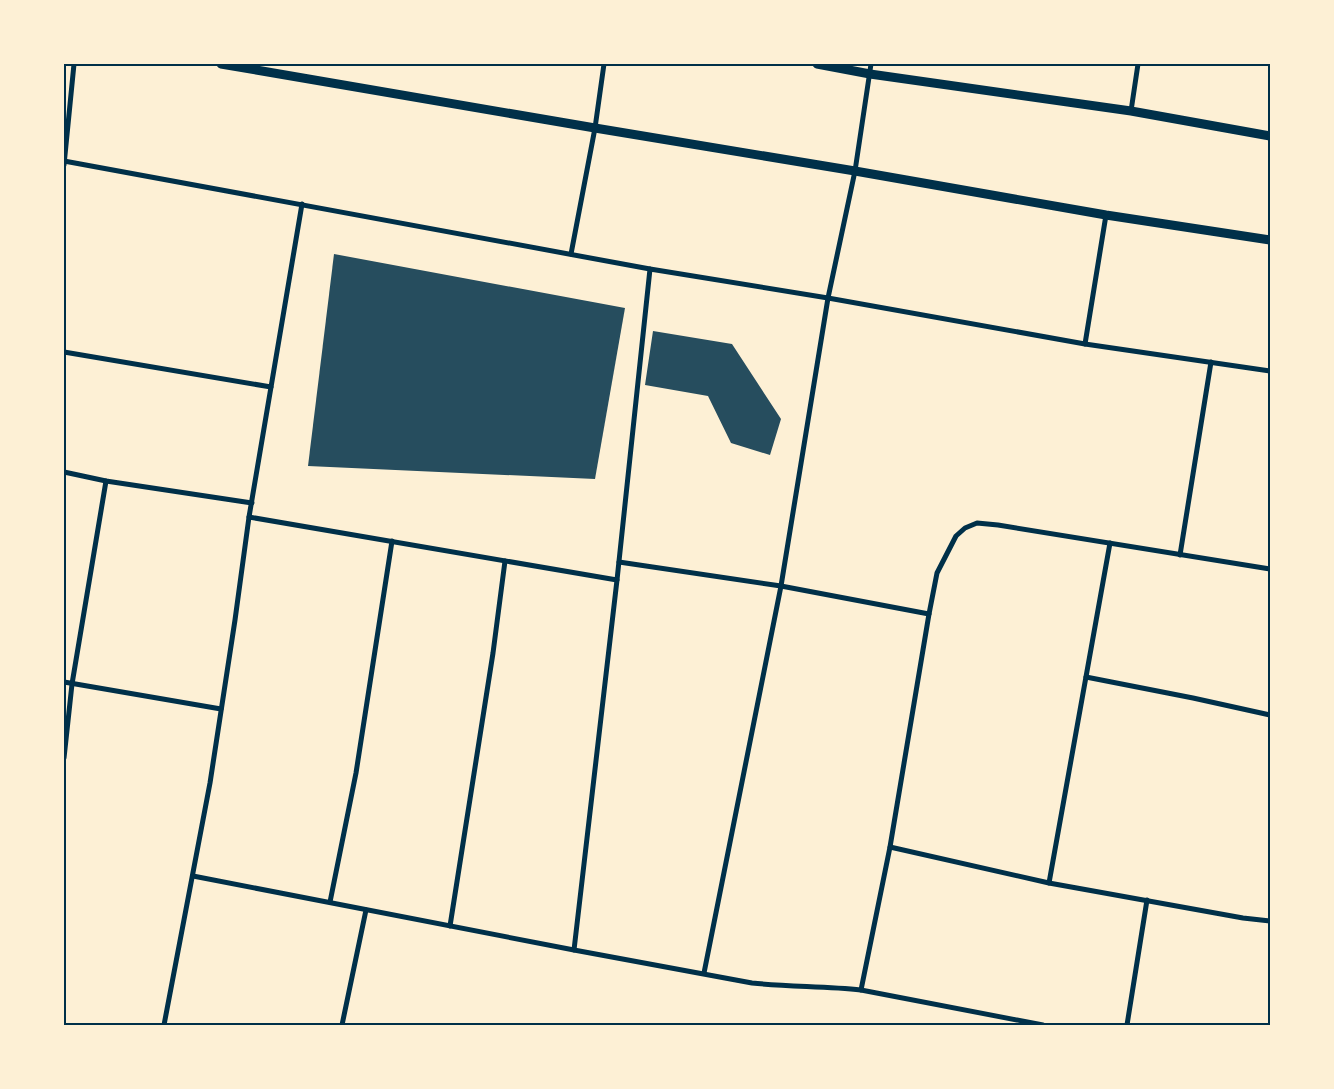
<svg xmlns="http://www.w3.org/2000/svg" width="1334" height="1089" font-family="'PT Sans',sans-serif">
<style>
.building{fill:#264d5e}
.lines{fill:none;stroke-linecap:round;stroke-linejoin:round}
.minor{stroke:#003049;stroke-width:5}
.tertiary{stroke:#003049;stroke-width:9}
.neatline{fill:none;stroke:#003049;stroke-width:2}
</style>
<rect width="100%" height="100%" fill="#fdf0d5"/>
<g class="building">
<path d="M334 254 625 308 595 479 308 466Z"/>
<path d="M653 331 732 344 781 419 770 455 731 443 708 396 645 385Z"/>
</g>
<g class="lines">
<g class="minor">
<path d="M1131 111 1138 64"/>
<path d="M64 161 650 269 828 298 1085 344 1270 371"/>
<path d="M64 165 74 64"/>
<path d="M571 254 595 128 604 64"/>
<path d="M1085 344 1106 215"/>
<path d="M64 352 271 387"/>
<path d="M64 472 106 481 252 503"/>
<path d="M249 517 617 580"/>
<path d="M1180 555 1211 362"/>
<path d="M619 562 781 586 929 614"/>
<path d="M1086 677 1193 698 1270 715"/>
<path d="M64 682 221 709"/>
<path d="M64 758 72 684 106 481"/>
<path d="M890 847 1049 883 1243 918 1270 921"/>
<path d="M193 876 574 950 752 983C789 987 825 986 861 990L1043 1025"/>
<path d="M1049 883 1110 543"/>
<path d="M330 902 356 773 392 541"/>
<path d="M450 926 493 653 505 561"/>
<path d="M574 950 617 580 650 269"/>
<path d="M704 973 781 586 828 298 855 171 871 64"/>
<path d="M861 990 890 847 929 614 937 573 956 536 965 528 977 523 998 525 1270 569"/>
<path d="M164 1025 210 783 235 620 249 517 302 204"/>
<path d="M342 1025 366 910"/>
<path d="M1127 1025 1147 900"/>
</g>
<g class="tertiary">
<path d="M221 64 595 128 855 171 1106 215 1270 240"/>
<path d="M817 64 870 74 1131 111 1270 136"/>
</g>
</g>
<rect width="1334" height="1089" fill="none" stroke="#fdf0d5" stroke-width="130"/>
<rect x="65" y="65" width="1204" height="959" class="neatline"/>
</svg>
